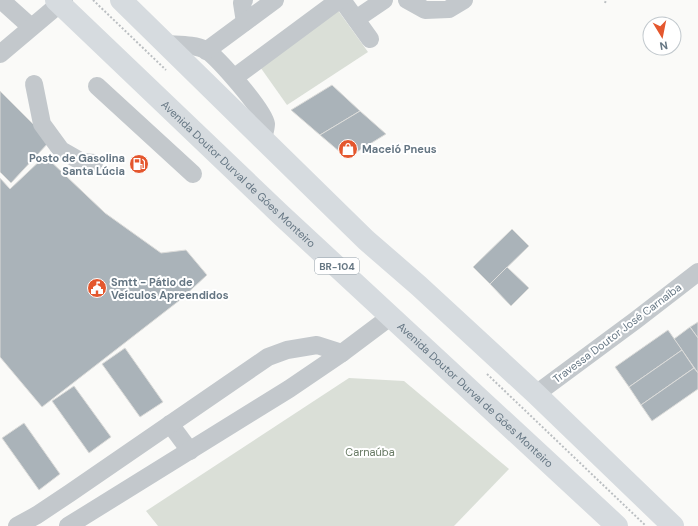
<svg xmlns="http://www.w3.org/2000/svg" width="698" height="526" font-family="'DM Sans',sans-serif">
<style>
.green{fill:#dadfd7}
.building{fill:#aab3b9;stroke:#dcdcda}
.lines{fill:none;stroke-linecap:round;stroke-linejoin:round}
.path{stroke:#bbbfc2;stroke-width:2;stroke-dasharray:2 2;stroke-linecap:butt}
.minor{stroke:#c3c8cc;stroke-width:18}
.highway{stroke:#d6dbdf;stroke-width:22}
.labels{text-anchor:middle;stroke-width:4;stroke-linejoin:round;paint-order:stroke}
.shield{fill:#fff;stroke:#939fa8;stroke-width:1}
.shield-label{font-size:10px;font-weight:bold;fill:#657683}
.poi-label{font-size:11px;font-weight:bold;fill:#657683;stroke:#fff;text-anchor:start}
.street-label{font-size:11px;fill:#657683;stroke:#fff}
.park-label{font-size:11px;fill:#687a64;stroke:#fff}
</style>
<rect width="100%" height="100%" fill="#fafaf8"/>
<g class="green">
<path d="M337 9 368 52 287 105 258 64Z"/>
<path d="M349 378 404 381 509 469 454 526H158L146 511Z"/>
</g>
<g class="building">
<path d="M332 85 360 111 320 135 291 110Z"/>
<path d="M0 91 50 141 11 183 0 172Z"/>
<path d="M360 111 386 134 347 158 320 135Z"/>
<path d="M45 156 105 213 161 253 186 250 207 275 180 300 42 407 0 357V178L10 189Z"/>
<path d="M512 229 529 246 490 284 473 267Z"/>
<path d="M507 267 529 288 511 306 490 284Z"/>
<path d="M698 322V338L690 327Z"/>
<path d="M690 327 698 338V373L674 339Z"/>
<path d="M668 330 682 350 629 387 615 367Z"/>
<path d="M125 348 163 402 140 417 102 364Z"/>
<path d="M682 350 694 368 641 405 629 387Z"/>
<path d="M694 368 698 373V389L652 421 641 405Z"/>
<path d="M74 386 111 437 89 453 52 401Z"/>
<path d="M24 423 60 474 39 490 2 438Z"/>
</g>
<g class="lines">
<g class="path">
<path d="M93 0 166 70"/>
<path d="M605 3 606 0"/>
<path d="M487 374 646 526"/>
</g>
<g class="minor">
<path d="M1 0 31 27"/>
<path d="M244 0 242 3 245 22"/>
<path d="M342 0 370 39"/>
<path d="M407 0 425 10 449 9 464 0"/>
<path d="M356 19 384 0"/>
<path d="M166 44C179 45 194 44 206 50 218 58 264 110 266 124 266 128 264 134 263 139"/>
<path d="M206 51 275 0"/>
<path d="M0 54 64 0"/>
<path d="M235 77 339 0"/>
<path d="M34 84 42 124 61 150 82 162 94 163"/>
<path d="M97 86 193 174"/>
<path d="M536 394 636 320 698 272"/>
<path d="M170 424 190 451"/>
<path d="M17 526 37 515 70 493 268 357 287 350 317 345 342 353 390 317"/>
<path d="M68 526 289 389 342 353"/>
</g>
<g class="highway">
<path id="s1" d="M56 0 280 214 617 526"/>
<path d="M121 0 366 240 419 286 536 394 673 526"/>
</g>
</g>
<defs>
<symbol id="shop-disc" viewBox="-11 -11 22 22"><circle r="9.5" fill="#e4572e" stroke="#fff"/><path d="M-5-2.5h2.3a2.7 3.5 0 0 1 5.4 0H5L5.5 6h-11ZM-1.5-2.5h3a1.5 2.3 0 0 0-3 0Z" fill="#fff"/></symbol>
<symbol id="fuel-disc" viewBox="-11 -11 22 22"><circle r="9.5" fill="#e4572e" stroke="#fff"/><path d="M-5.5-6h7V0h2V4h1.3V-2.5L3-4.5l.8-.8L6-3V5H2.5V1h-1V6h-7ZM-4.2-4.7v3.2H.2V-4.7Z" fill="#fff"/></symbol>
<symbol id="civic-disc" viewBox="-11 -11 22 22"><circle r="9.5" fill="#e4572e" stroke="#fff"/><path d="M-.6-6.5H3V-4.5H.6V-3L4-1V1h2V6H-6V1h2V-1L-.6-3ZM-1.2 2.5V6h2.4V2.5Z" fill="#fff"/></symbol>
</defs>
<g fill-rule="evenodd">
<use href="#shop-disc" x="337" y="138" width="22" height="22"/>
<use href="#fuel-disc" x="128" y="153" width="22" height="22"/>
<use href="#civic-disc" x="86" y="277" width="22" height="22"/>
</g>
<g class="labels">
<rect class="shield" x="315" y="258" width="44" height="16" rx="3"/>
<g class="shield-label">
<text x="337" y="270">BR-104</text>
</g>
<g class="poi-label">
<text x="362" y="153">Maceió Pneus</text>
<text x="125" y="162" text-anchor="end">Posto de Gasolina<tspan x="125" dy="13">Santa Lúcia</tspan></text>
<text x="111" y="286">Smtt - Pátio de<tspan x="111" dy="13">Veículos Apreendidos</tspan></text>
</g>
<g class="street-label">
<text dy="4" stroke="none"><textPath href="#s1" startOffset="252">Avenida Doutor Durval de Góes Monteiro</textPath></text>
<text transform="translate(617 333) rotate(-37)" y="4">Travessa Doutor José Carnaíba</text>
<text dy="4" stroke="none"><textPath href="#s1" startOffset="576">Avenida Doutor Durval de Góes Monteiro</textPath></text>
</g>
<g class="park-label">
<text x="370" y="456">Carnaúba</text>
</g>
</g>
<g transform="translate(662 36) rotate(170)"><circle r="19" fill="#ffffff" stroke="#c1c8cd"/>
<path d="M0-3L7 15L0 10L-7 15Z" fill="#e4572e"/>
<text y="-6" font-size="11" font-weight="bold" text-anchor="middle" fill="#657683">N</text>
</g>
</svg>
